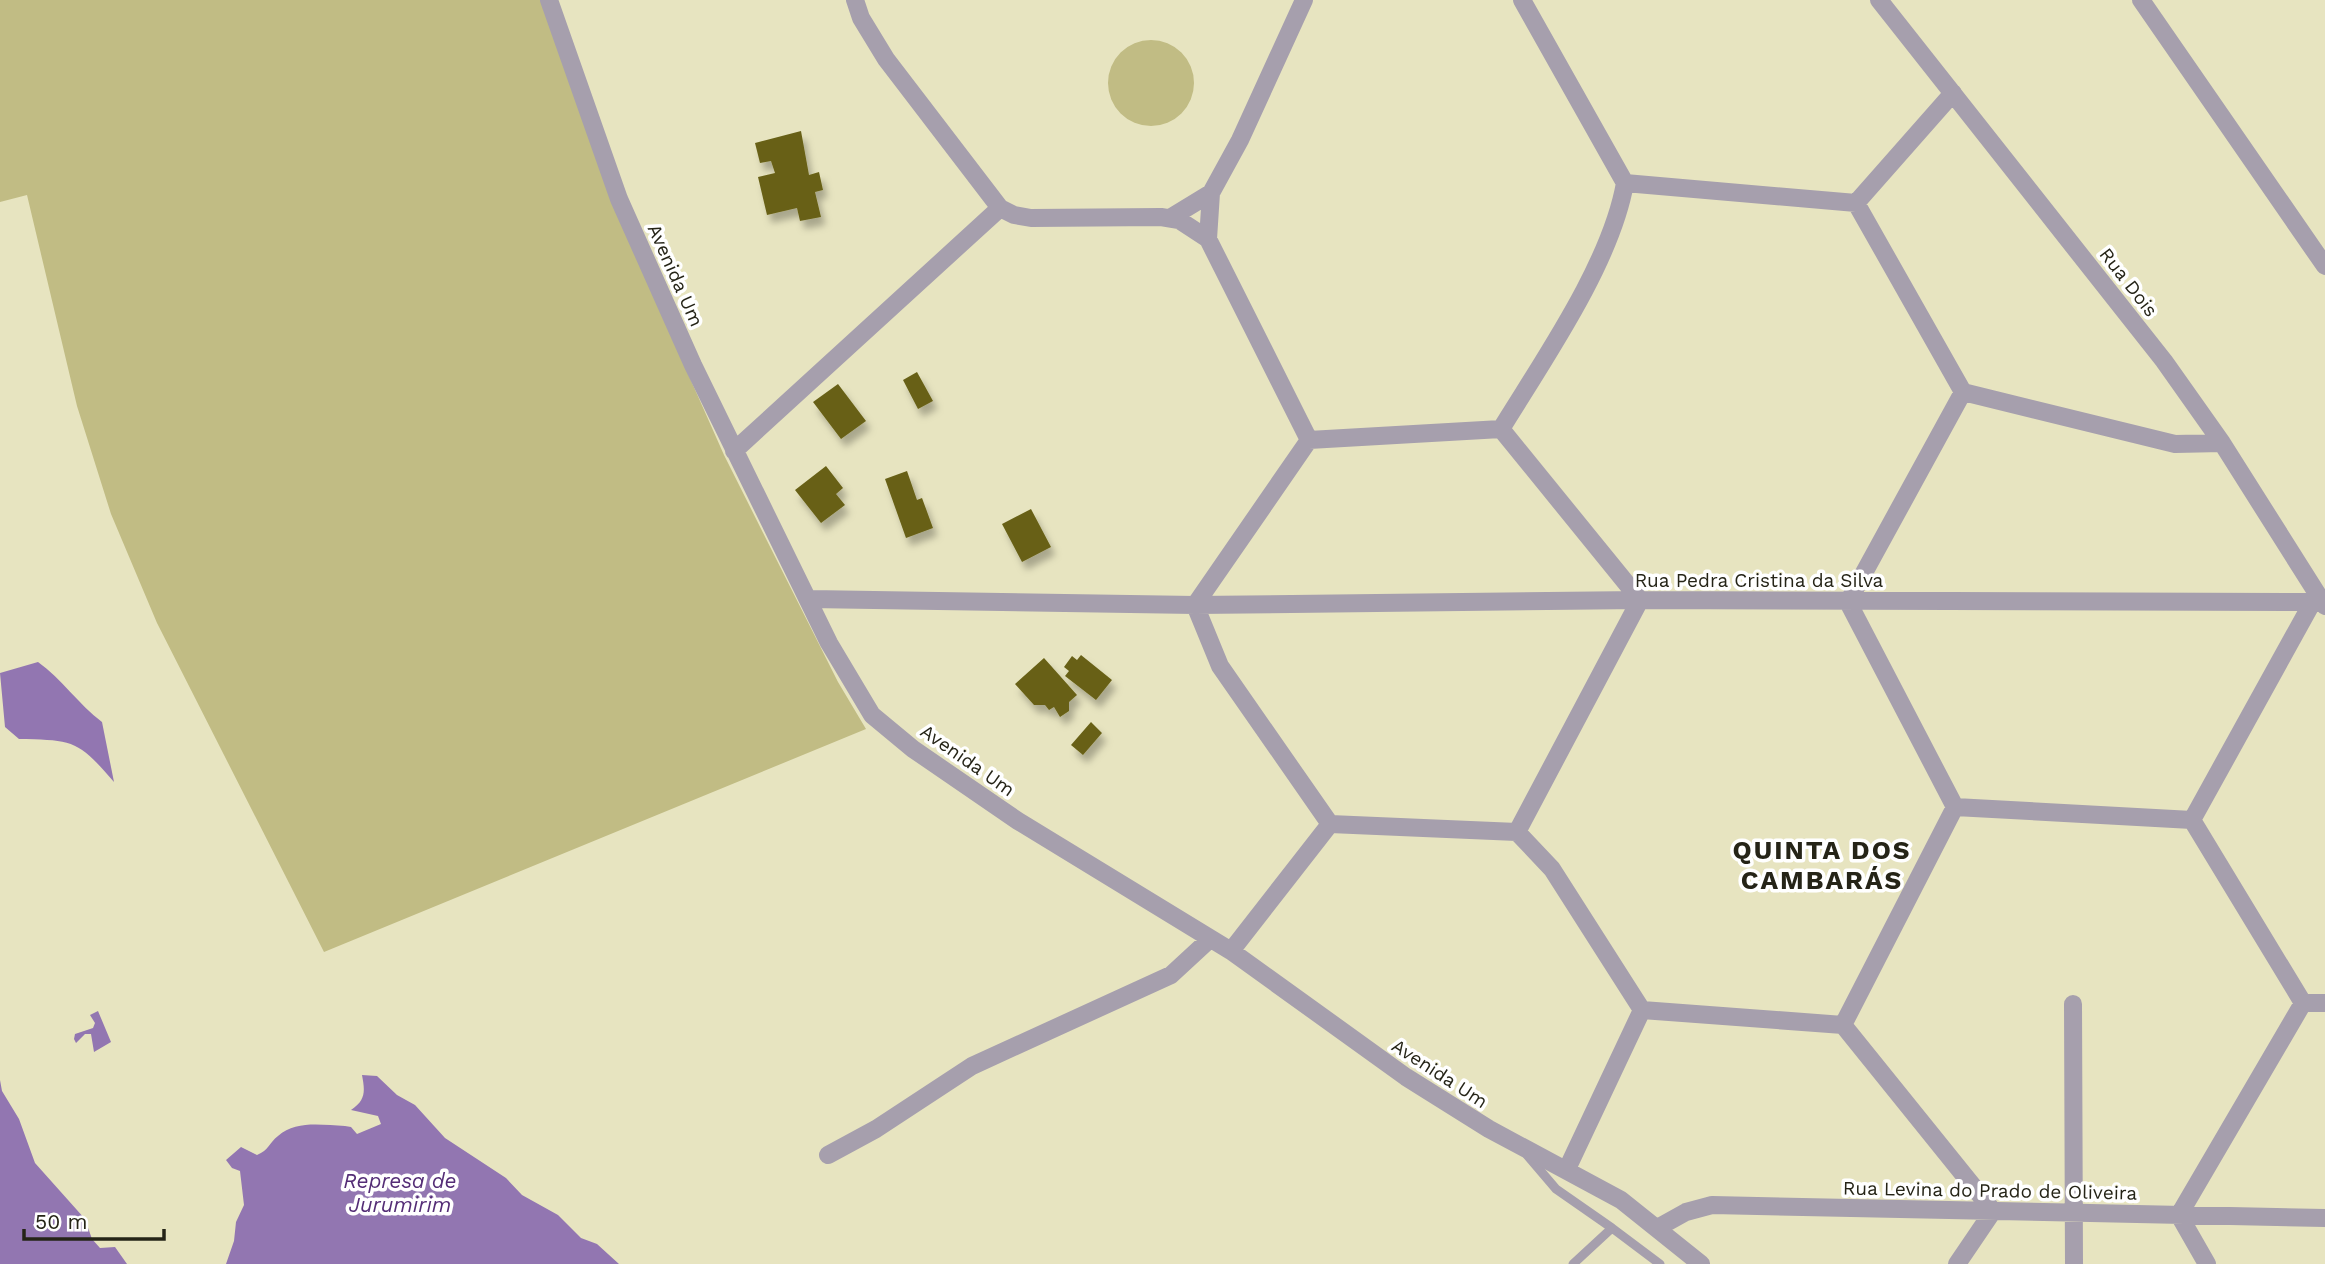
<svg xmlns="http://www.w3.org/2000/svg" width="2325" height="1264" viewBox="0 0 2325 1264" font-family="'Work Sans',sans-serif">
<defs>
<filter id="shadow"><feDropShadow dx="4.5" dy="8" stdDeviation="3.5" flood-color="#0004"/></filter>
</defs>
<rect width="100%" height="100%" fill="#e7e4c0"/>
<path fill="#c1bc84" d="M 0,0 L 542,0 L 615,209 L 724,455 L 838,682 L 866,729 L 324,952 L 157,623 L 111,514 L 77,406 L 27,195 L 0,202 Z
M1108 83a43 43 0 1 1 86 0a43 43 0 1 1-86 0Z"/>
<path fill="#9276b1" d="M 38,662 C 62,679 78,704 102,722 L 114,782 C 78,740 73,740 19,739 L 5,727 L 0,673 Z
M 98,1011 L 111,1042 L 94,1052 L 91,1034 L 85,1034 L 76,1043 L 74,1039 L 75,1034 L 93,1028 L 95,1023 L 90,1015 Z
M 362,1075 L 377,1076 L 397,1095 L 415,1105 L 445,1138 L 506,1178 L 522,1195 L 558,1215 L 581,1238 L 597,1244 L 619,1264 L 226,1264 L 234,1241 L 236,1222 L 244,1205 L 240,1171 L 232,1168 L 226,1160 L 241,1147 L 257,1155 C 269,1150 269,1143 278,1136 C 296,1120 322,1125 345,1126 L 351,1127 L 357,1134 L 381,1124 L 378,1116 L 351,1110 C 366,1100 365,1091 362,1075 Z
M 0,1080 L 2,1091 L 19,1119 L 35,1163 L 85,1219 L 92,1239 L 100,1248 L 115,1247 L 127,1264 L 0,1264 Z"/>
<path fill="#686117" filter="url(#shadow)" d="M 801,131 L 809,175 L 819,172 L 823,190 L 815,192 L 821,217 L 800,221 L 797,208 L 767,215 L 758,177 L 775,173 L 771,161 L 760,163 L 755,143 Z
M 917,372 L 933,401 L 918,409 L 903,380 Z
M 838,384 L 866,421 L 841,439 L 813,402 Z
M 826,466 L 843,488 L 836,494 L 845,505 L 821,523 L 795,490 Z
M 907,471 L 917,500 L 922,498 L 933,528 L 906,538 L 885,479 Z
M 1031,509 L 1051,547 L 1022,562 L 1002,524 Z
M 1081,655 L 1112,680 L 1096,700 L 1065,676 L 1069,671 L 1064,667 L 1072,656 L 1077,660 Z
M 1044,658 L 1077,695 L 1069,702 L 1069,711 L 1060,717 L 1054,707 L 1049,710 L 1045,705 L 1034,705 L 1015,684 Z
M 1091,722 L 1102,733 L 1083,755 L 1071,745 Z"/>
<g fill="none" stroke-linecap="round" stroke-linejoin="round">
<path stroke="#a69fad" stroke-width="9" d="M 1527,1155 L 1556,1189 L 1612,1228
M 1573,1264 L 1612,1228 L 1660,1264"/>
<path stroke="#a69fad" stroke-width="18" d="M 549,0 L 619,199 L 693,365 L 829,643 L 872,715 L 913,749 L 1018,821 L 1231,951 L 1406,1077 L 1489,1129 L 1621,1200 L 1701,1264
M 855,0 L 861,18 L 886,59 L 1000,208 L 1014,215 L 1031,218 L 1161,217 L 1179,220 L 1208,239 L 1309,440
M 1879,0 L 2164,361 L 2222,443 L 2325,606
M 2141,0 L 2325,266
M 1625,183 L 1856,203 L 1953,93
M 1856,203 L 1963,392 L 2175,444 L 2222,443
M 1170,218 L 1211,193
M 1208,239 L 1211,193 L 1240,140 L 1304,0
M 1501,429 C 1544,359 1611,263 1625,183 L 1522,0
M 1501,429 L 1640,600 L 1517,832
M 1309,440 L 1501,429
M 734,451 L 1000,208
M 810,599 L 1195,605 L 1640,600 L 2322,602
M 1195,605 L 1220,666 L 1330,824
M 1195,605 L 1309,440
M 1955,807 L 1848,602 L 1963,392
M 1955,807 L 2192,820
M 2192,820 L 2312,603
M 2192,820 L 2303,1003
M 1330,824 L 1517,832 L 1552,869 L 1642,1010
M 1231,951 L 1330,824
M 2303,1003 L 2325,1003
M 2073,1004 L 2074,1264
M 1642,1010 L 1843,1025 L 1993,1211 L 1957,1264
M 1843,1025 L 1955,807
M 828,1155 L 876,1129 L 972,1066 L 1171,975 L 1210,939
M 1567,1169 L 1642,1010
M 1659,1227 L 1686,1212 L 1712,1205 L 2325,1218
M 2207,1264 L 2179,1215 L 2303,1003"/>
</g>
<g text-anchor="middle" stroke-width="7" stroke-linejoin="round" paint-order="stroke">
<g font-size="19" fill="#252417" stroke="#fff">
<text transform="translate(676 275) rotate(66)" y="7">Avenida Um</text>
<text transform="translate(2129 282) rotate(52)" y="7">Rua Dois</text>
<text x="1759" y="587">Rua Pedra Cristina da Silva</text>
<text transform="translate(968 760) rotate(35)" y="7">Avenida Um</text>
<text transform="translate(1440 1073) rotate(33)" y="7">Avenida Um</text>
<text transform="translate(1990 1190) rotate(1)" y="7">Rua Levina do Prado de Oliveira</text>
</g>
<g font-size="21" font-style="italic" fill="#542d76" stroke="#fff">
<text x="400" y="1188">Represa de<tspan x="400" dy="24">Jurumirim</tspan></text>
</g>
<g font-size="26" font-weight="bold" letter-spacing="2" fill="#252417" stroke="#fff">
<text x="1822" y="859">QUINTA DOS<tspan x="1822" dy="30">CAMBARÁS</tspan></text>
</g>
</g>
<path d="M24 1229v10h140v-10" fill="none" stroke="#252417" stroke-width="3.5"/>
<text x="35" y="1229" font-size="21" fill="#252417" stroke="#ffffff" stroke-width="5" paint-order="stroke">50 m</text>
</svg>
